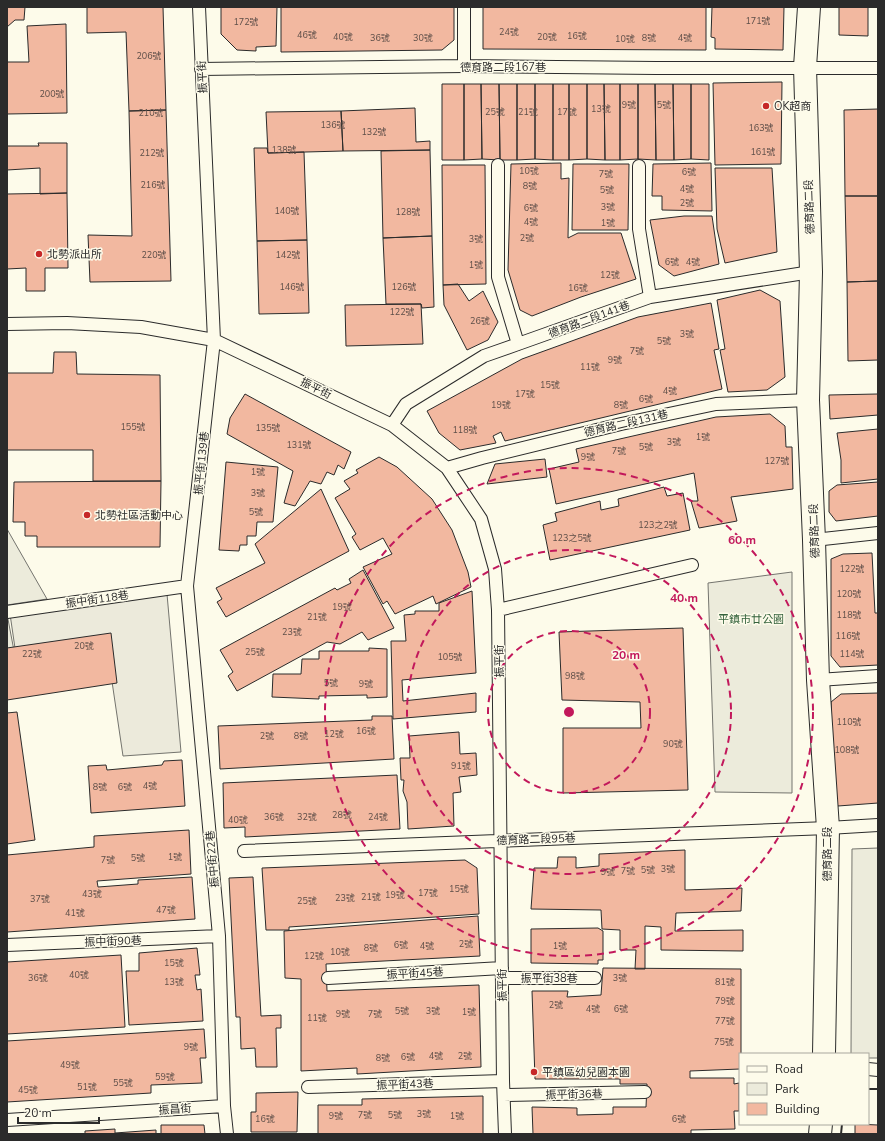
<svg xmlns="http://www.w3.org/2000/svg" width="885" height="1141" viewBox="0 0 885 1141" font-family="'Nunito Sans','Noto Sans TC',sans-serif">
<rect width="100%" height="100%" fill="#fdfbea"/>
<path fill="#ecebdb" stroke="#74746e" d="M 7,529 L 47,599 L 7,605 Z
M 792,572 L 792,793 L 715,792 L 708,583 Z
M 7,614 L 15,656 L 7,657 Z
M 878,848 L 878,1058 L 868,1058 L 868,1054 L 851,1054 L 852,849 Z"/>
<path fill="#eceadb" stroke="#74746e" d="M 167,594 L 181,752 L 123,756 L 106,641 L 16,655 L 10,614 Z"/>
<path fill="#f2b8a0" stroke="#2b2b2b" d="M 7,7 L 25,7 L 24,20 L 15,20 L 7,27 Z
M 87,7 L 163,7 L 166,110 L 129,111 L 126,32 L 87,33 Z
M 221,7 L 277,7 L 276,46 L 256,47 L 256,51 L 237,50 L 221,34 Z
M 281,7 L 454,7 L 454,40 L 442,50 L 281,52 Z
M 483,7 L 706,7 L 706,50 L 483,49 Z
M 712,7 L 784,7 L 783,50 L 715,49 L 715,38 L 711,37 Z
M 839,7 L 868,7 L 868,36 L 839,35 Z
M 66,24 L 67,113 L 7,114 L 7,62 L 29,62 L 27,26 Z
M 782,82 L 781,164 L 715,165 L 713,83 Z
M 442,84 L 464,84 L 464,160 L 442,160 Z
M 464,84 L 481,84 L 482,159 L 464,160 Z
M 481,84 L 499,84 L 500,160 L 482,159 Z
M 499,84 L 517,84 L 517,160 L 500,160 Z
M 517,84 L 535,84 L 535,159 L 517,160 Z
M 535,84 L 553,84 L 553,160 L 535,159 Z
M 553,84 L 569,84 L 569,160 L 553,160 Z
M 569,84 L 587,84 L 587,159 L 569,160 Z
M 587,84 L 604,84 L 605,160 L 587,159 Z
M 604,84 L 620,84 L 620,160 L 605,160 Z
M 620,84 L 638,84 L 638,159 L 620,160 Z
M 638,84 L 655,84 L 656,160 L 638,159 Z
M 655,84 L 673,84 L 674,160 L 656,160 Z
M 673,84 L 691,84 L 691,159 L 674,160 Z
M 691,84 L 709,84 L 709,160 L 691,159 Z
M 415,108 L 416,142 L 430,141 L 430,150 L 343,151 L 341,111 Z
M 878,109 L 878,196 L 845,196 L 844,110 Z
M 166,110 L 171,281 L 90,282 L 88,235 L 132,236 L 129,111 Z
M 341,111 L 343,151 L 268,153 L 266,112 Z
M 38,143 L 67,143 L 67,193 L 40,194 L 40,168 L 7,170 L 7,146 L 39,146 Z
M 254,148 L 267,148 L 268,153 L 304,152 L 307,240 L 257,241 Z
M 430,150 L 432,236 L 383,238 L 381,151 Z
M 561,163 L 561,179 L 569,178 L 568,238 L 578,233 L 621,233 L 636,279 L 581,297 L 532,316 L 520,310 L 508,270 L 511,164 Z
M 711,163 L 712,211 L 662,210 L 662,196 L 652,196 L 653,164 Z
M 573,164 L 629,164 L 628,230 L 572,230 Z
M 442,165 L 485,165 L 486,284 L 443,285 Z
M 715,168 L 772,168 L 777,252 L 725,263 L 717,229 Z
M 67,193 L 68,268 L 45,268 L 45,291 L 26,291 L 26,268 L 7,269 L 7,194 Z
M 845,196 L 878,196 L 878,281 L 847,282 Z
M 684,216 L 712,216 L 719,264 L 674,276 L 659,265 L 650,220 Z
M 432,236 L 434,307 L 422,308 L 421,304 L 386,304 L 383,238 Z
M 307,240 L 309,313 L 259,314 L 257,241 Z
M 878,281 L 878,360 L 848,361 L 847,282 Z
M 458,284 L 469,301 L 483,291 L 498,322 L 488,340 L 467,350 L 444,305 L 443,285 Z
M 760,290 L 780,301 L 785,377 L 767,390 L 728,392 L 720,350 L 725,349 L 717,300 Z
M 711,303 L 719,349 L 714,350 L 722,389 L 505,441 L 501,432 L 493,436 L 496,443 L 460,450 L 439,433 L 427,411 L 522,359 L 638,317 Z
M 421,304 L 423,344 L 346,346 L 345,305 Z
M 54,352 L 76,352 L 77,374 L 160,375 L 161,481 L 93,481 L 93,450 L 7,450 L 7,373 L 53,373 Z
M 245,394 L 351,452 L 344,469 L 338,465 L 334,475 L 327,472 L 321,484 L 310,481 L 295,506 L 284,503 L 293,471 L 227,434 L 230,418 Z
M 877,394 L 878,394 L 878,415 L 830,419 L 829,395 Z
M 770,414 L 785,426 L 786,447 L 792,447 L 793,489 L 731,497 L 737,521 L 699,528 L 691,501 L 698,501 L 694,473 L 556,504 L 549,469 L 579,462 L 576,449 L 716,417 Z
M 878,429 L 878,479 L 841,483 L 841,460 L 837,433 Z
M 379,457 L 397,467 L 432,499 L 452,530 L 468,572 L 471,587 L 436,604 L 433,596 L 395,614 L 387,601 L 383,604 L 363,567 L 392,554 L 383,538 L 360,550 L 352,537 L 356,534 L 335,498 L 350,489 L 344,481 L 358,473 L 356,470 Z
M 545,459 L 547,477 L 487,484 L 495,464 Z
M 226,462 L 278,467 L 273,522 L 257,522 L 256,536 L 247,536 L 247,545 L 240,545 L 239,551 L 219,550 Z
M 161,481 L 160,547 L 37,547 L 37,536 L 25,536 L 25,522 L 13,522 L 14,482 Z
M 878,482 L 878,516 L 836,521 L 829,512 L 829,491 L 837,485 Z
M 664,487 L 667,496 L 683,493 L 690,530 L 550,560 L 543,525 L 557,521 L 555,513 L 600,501 L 601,510 L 619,506 L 618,499 Z
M 321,489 L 349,551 L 226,617 L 217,602 L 222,599 L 216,588 L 265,563 L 255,544 Z
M 872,553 L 875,613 L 878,613 L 878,665 L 840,667 L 831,656 L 831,559 L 843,554 Z
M 363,570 L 394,628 L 368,640 L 362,632 L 340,644 L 327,642 L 237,691 L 228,676 L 233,672 L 220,650 L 335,588 L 337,590 L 351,583 L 349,579 Z
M 472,591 L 476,673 L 402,680 L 403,701 L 476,693 L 476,712 L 393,719 L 391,641 L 406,641 L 404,615 L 415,614 L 415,611 L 439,611 L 439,603 Z
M 683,628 L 688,790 L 563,793 L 563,728 L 641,728 L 640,702 L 562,700 L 559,632 Z
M 111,633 L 117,683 L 7,700 L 7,648 Z
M 369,648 L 387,649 L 387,697 L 367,698 L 367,695 L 319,696 L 319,699 L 272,697 L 273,674 L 301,674 L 302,659 L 319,659 L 319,651 L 369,651 Z
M 878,693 L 878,803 L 838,806 L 832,797 L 831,702 L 841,694 Z
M 17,712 L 35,840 L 7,844 L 7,713 Z
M 372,716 L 392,716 L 394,759 L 220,769 L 218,726 L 372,720 Z
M 459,732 L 460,754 L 476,753 L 477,775 L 459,777 L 461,792 L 453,793 L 454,826 L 408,829 L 407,802 L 403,791 L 404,780 L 401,780 L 400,758 L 410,758 L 409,736 Z
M 182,760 L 185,806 L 91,813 L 88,766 L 106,765 L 107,770 L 162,765 L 164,761 Z
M 397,775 L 400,829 L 245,837 L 245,827 L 224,828 L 223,783 Z
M 189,830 L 191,874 L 97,881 L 98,887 L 138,884 L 138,880 L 192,877 L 195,919 L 7,932 L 7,855 L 94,847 L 94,836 Z
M 685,850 L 685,890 L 742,888 L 741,911 L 676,913 L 675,931 L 743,930 L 743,951 L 661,950 L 661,927 L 645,926 L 645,969 L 635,969 L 636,950 L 620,950 L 620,930 L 602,929 L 601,910 L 531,909 L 534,868 L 557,868 L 558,857 L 576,857 L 576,868 L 599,866 L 599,854 Z
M 465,860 L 477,868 L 479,914 L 289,927 L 289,930 L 266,930 L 262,868 Z
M 253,877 L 261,1016 L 281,1015 L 281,1028 L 276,1028 L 277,1067 L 256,1067 L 255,1048 L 241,1049 L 240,1017 L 236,1017 L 229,878 Z
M 478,916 L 480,956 L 326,964 L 327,991 L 479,985 L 481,1067 L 357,1074 L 357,1068 L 301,1071 L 301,979 L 285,978 L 284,931 Z
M 598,928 L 603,931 L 603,960 L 598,960 L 598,964 L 531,963 L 531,929 Z
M 197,948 L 200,975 L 195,975 L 197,990 L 201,989 L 203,1021 L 129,1025 L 126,971 L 139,971 L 139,953 Z
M 121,955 L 125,1027 L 7,1034 L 7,962 Z
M 603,968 L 741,969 L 741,1054 L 740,1054 L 740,1069 L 690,1071 L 690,1078 L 734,1078 L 734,1084 L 739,1083 L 739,1111 L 734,1111 L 735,1129 L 691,1130 L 691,1134 L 533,1134 L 532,1107 L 577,1108 L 577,1115 L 613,1114 L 613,1107 L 646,1107 L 647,1084 L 620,1084 L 620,1079 L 535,1079 L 532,991 L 568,991 L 567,997 L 601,995 Z
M 204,1029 L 206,1058 L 200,1058 L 202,1083 L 151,1085 L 151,1093 L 7,1102 L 7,1041 Z
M 298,1092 L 297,1132 L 251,1132 L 251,1112 L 256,1112 L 256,1093 Z
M 483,1096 L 483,1134 L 318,1134 L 318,1105 L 362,1105 L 362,1099 Z
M 855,1124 L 878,1125 L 878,1134 L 855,1134 Z
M 161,1125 L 204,1125 L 205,1134 L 161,1134 Z
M 115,1129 L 115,1133 L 156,1130 L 156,1134 L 85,1134 L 85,1131 Z"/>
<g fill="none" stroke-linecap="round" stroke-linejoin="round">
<defs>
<path id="lane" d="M 199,7 L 214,340 L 187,586 L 219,936 L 224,1106 L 227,1134
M 464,66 L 464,7
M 201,69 L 464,66 L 656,68 L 878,68
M 498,165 L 498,277 L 518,344
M 639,166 L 639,229 L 650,297
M 7,324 L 67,323 L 141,327 L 214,340 L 392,425 L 447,468 L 481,519 L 495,569 L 498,610 L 503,1081 L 505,1134
M 392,425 L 406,404 L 484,356 L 518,344 L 650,297 L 811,272
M 447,468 L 482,458 L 621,424 L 716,404 L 808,400
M 814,540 L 878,533
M 498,610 L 692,565
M 7,612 L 187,586
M 818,680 L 878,676
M 244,851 L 828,828 L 878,825
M 7,945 L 219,936
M 328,978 L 502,968
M 502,978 L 595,978
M 868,1069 L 878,1070
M 308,1087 L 503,1081
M 504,1095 L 645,1092
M 7,1120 L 224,1106"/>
<path id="street" d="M 809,7 L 805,67 L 811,272 L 808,400 L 814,540 L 818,680 L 828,828 L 824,1054
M 820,1134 L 821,1124"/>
</defs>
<use href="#lane" stroke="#2b2b2b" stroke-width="14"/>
<use href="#street" stroke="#2b2b2b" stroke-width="24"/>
<use href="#lane" stroke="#fdfbea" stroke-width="12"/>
<use href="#street" stroke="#fdfbea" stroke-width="22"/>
<path stroke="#2b2b2b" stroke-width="2" d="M 868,1089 L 878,1089
M 841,1134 L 842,1124"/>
</g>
<g fill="none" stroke="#c2185b" stroke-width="2" stroke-dasharray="7 5">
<circle cx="569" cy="712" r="81"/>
<circle cx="569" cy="712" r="162"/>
<circle cx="569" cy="712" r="244"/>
</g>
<g fill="#c62828" stroke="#fdfbea" stroke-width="1.5">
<circle cx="766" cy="106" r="4"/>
<circle cx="39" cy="254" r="4"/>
<circle cx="87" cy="515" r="4"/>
<circle cx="534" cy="1072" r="4"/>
</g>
<g text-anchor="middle" stroke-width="3" stroke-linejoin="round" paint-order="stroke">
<g font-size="9" fill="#5d4e48">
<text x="758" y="24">171號</text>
<text x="246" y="25">172號</text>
<text x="509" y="35">24號</text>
<text x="307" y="38">46號</text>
<text x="577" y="39">16號</text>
<text x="343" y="40">40號</text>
<text x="547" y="40">20號</text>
<text x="380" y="41">36號</text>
<text x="423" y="41">30號</text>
<text x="649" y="41">8號</text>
<text x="685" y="41">4號</text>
<text x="625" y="42">10號</text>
<text x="149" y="59">206號</text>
<text x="52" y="97">200號</text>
<text x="629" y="108">9號</text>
<text x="664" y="108">5號</text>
<text x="601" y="112">13號</text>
<text x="495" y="115">25號</text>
<text x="528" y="115">21號</text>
<text x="567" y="115">17號</text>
<text x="151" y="116">210號</text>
<text x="333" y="128">136號</text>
<text x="761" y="131">163號</text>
<text x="374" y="135">132號</text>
<text x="284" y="153">138號</text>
<text x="763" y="155">161號</text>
<text x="152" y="156">212號</text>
<text x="529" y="174">10號</text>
<text x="689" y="175">6號</text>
<text x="606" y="177">7號</text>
<text x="153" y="188">216號</text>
<text x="530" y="189">8號</text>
<text x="687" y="192">4號</text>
<text x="607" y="193">5號</text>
<text x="687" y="206">2號</text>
<text x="608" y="210">3號</text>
<text x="531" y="211">6號</text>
<text x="287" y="214">140號</text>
<text x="408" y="215">128號</text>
<text x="531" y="225">4號</text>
<text x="608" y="226">1號</text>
<text x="527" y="241">2號</text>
<text x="476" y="242">3號</text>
<text x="154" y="258">220號</text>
<text x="288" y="258">142號</text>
<text x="672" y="265">6號</text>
<text x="693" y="265">4號</text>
<text x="476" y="268">1號</text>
<text x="610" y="278">12號</text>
<text x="292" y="290">146號</text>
<text x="404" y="290">126號</text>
<text x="578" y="291">16號</text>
<text x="402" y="315">122號</text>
<text x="480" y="324">26號</text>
<text x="687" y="337">3號</text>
<text x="664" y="344">5號</text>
<text x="637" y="354">7號</text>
<text x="615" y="363">9號</text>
<text x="590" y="370">11號</text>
<text x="550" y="388">15號</text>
<text x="670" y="394">4號</text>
<text x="525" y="397">17號</text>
<text x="646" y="402">6號</text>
<text x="501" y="408">19號</text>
<text x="621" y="408">8號</text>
<text x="133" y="430">155號</text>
<text x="268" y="431">135號</text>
<text x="465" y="433">118號</text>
<text x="703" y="440">1號</text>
<text x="674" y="445">3號</text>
<text x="299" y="448">131號</text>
<text x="646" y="450">5號</text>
<text x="619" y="454">7號</text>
<text x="588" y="460">9號</text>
<text x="777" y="464">127號</text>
<text x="258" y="475">1號</text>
<text x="258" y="496">3號</text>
<text x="256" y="515">5號</text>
<text x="658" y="528">123之2號</text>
<text x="572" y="541">123之5號</text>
<text x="852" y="572">122號</text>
<text x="849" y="597">120號</text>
<text x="342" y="610">19號</text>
<text x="849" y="618">118號</text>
<text x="317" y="620">21號</text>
<text x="292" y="635">23號</text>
<text x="848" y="639">116號</text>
<text x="84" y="649">20號</text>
<text x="255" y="655">25號</text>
<text x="32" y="657">22號</text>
<text x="852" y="657">114號</text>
<text x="450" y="660">105號</text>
<text x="575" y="679">98號</text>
<text x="331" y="686">5號</text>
<text x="366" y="687">9號</text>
<text x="849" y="725">110號</text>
<text x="366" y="734">16號</text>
<text x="334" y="737">12號</text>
<text x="267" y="739">2號</text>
<text x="301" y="739">8號</text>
<text x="673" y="747">90號</text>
<text x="847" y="753">108號</text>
<text x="461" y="769">91號</text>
<text x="150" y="789">4號</text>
<text x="100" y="790">8號</text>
<text x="125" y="790">6號</text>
<text x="342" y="818">28號</text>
<text x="274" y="820">36號</text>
<text x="307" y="820">32號</text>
<text x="378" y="820">24號</text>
<text x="238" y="823">40號</text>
<text x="175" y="860">1號</text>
<text x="138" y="861">5號</text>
<text x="108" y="863">7號</text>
<text x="668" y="872">3號</text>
<text x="648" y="873">5號</text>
<text x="628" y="874">7號</text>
<text x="608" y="875">9號</text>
<text x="459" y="892">15號</text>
<text x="428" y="896">17號</text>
<text x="92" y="897">43號</text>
<text x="395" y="898">19號</text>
<text x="371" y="900">21號</text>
<text x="345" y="901">23號</text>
<text x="40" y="902">37號</text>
<text x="307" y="904">25號</text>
<text x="166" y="913">47號</text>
<text x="75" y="916">41號</text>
<text x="466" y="947">2號</text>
<text x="401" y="948">6號</text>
<text x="427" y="949">4號</text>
<text x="560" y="949">1號</text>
<text x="371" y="951">8號</text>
<text x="340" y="955">10號</text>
<text x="314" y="959">12號</text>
<text x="174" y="966">15號</text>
<text x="79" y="978">40號</text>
<text x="38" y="981">36號</text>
<text x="620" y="981">3號</text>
<text x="174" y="985">13號</text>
<text x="725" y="985">81號</text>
<text x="725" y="1004">79號</text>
<text x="556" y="1008">2號</text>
<text x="593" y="1012">4號</text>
<text x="621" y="1012">6號</text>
<text x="402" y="1014">5號</text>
<text x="433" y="1014">3號</text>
<text x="469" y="1015">1號</text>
<text x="343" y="1017">9號</text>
<text x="375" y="1017">7號</text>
<text x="317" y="1021">11號</text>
<text x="725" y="1024">77號</text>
<text x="724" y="1045">75號</text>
<text x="191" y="1050">9號</text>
<text x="436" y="1059">4號</text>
<text x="465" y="1059">2號</text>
<text x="408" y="1060">6號</text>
<text x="383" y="1061">8號</text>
<text x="70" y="1068">49號</text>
<text x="165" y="1080">59號</text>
<text x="123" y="1086">55號</text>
<text x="87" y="1090">51號</text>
<text x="28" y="1093">45號</text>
<text x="424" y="1117">3號</text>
<text x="365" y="1118">7號</text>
<text x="395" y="1118">5號</text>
<text x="336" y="1119">9號</text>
<text x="457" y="1119">1號</text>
<text x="265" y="1122">16號</text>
<text x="679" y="1122">6號</text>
</g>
<g font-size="11" fill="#2b2b2b" stroke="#fdfbea">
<text x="503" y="71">德育路二段167巷</text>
<text transform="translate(202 77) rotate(-93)" y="4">振平街</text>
<text transform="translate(809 207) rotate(-92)" y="4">德育路二段</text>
<text transform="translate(589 319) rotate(-20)" y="4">德育路二段141巷</text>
<text transform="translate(316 388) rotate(26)" y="4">振平街</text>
<text transform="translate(626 423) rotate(-13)" y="4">德育路二段131巷</text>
<text transform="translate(201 463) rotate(-84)" y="4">振平街139巷</text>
<text transform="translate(814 531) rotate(-92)" y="4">德育路二段</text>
<text transform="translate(97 599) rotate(-8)" y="4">振中街118巷</text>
<text transform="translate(499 661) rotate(-91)" y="4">振平街</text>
<text transform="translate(536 839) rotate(-2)" y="4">德育路二段95巷</text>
<text transform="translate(827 854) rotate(-90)" y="4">德育路二段</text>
<text transform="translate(212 859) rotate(-95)" y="4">振中街22巷</text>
<text transform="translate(113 941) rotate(-2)" y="4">振中街90巷</text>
<text transform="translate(415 973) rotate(-3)" y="4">振平街45巷</text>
<text x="549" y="982">振平街38巷</text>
<text transform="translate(502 985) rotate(-91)" y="4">振平街</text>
<text transform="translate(405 1084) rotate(-2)" y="4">振平街43巷</text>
<text transform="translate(574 1094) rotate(-1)" y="4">振平街36巷</text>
<text transform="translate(175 1109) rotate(-4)" y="4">振昌街</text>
</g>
<g font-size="11" fill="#2b2b2b" stroke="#fdfbea" text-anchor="start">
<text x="774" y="110">OK超商</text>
<text x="47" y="258">北勢派出所</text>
<text x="95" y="519">北勢社區活動中心</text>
<text x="542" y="1076">平鎮區幼兒園本園</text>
</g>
<g font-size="11" fill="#34623c" stroke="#fdfbea">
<text x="751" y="623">平鎮市廿公園</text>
</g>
</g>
<circle cx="569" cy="712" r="6" fill="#c2185b" stroke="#fdfbea" stroke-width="2"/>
<g font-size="12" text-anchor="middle" font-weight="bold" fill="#c2185b" stroke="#fdfbea" stroke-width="3" stroke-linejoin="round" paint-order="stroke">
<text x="742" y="544">60 m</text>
<text x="684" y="602">40 m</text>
<text x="626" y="659">20 m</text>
</g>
<rect width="885" height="1141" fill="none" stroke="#2b2b2b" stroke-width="16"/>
<rect x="739" y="1053" width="130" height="72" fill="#fdfbea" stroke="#a9a89e"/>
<rect x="747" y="1066" width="20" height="6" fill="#fdfbea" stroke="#a9a89e"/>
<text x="775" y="1073" font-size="12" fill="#2b2b2b">Road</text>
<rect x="747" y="1083" width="20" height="12" fill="#ecebdb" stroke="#a9a89e"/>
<text x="775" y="1093" font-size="12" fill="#2b2b2b">Park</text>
<rect x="747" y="1103" width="20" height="12" fill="#f2b8a0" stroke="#a9a89e"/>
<text x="775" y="1113" font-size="12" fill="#2b2b2b">Building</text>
<path d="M18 1117v6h81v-6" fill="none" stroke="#2b2b2b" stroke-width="2"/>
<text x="24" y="1117" font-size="12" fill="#2b2b2b" stroke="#fdfbea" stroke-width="3" paint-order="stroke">20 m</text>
</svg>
